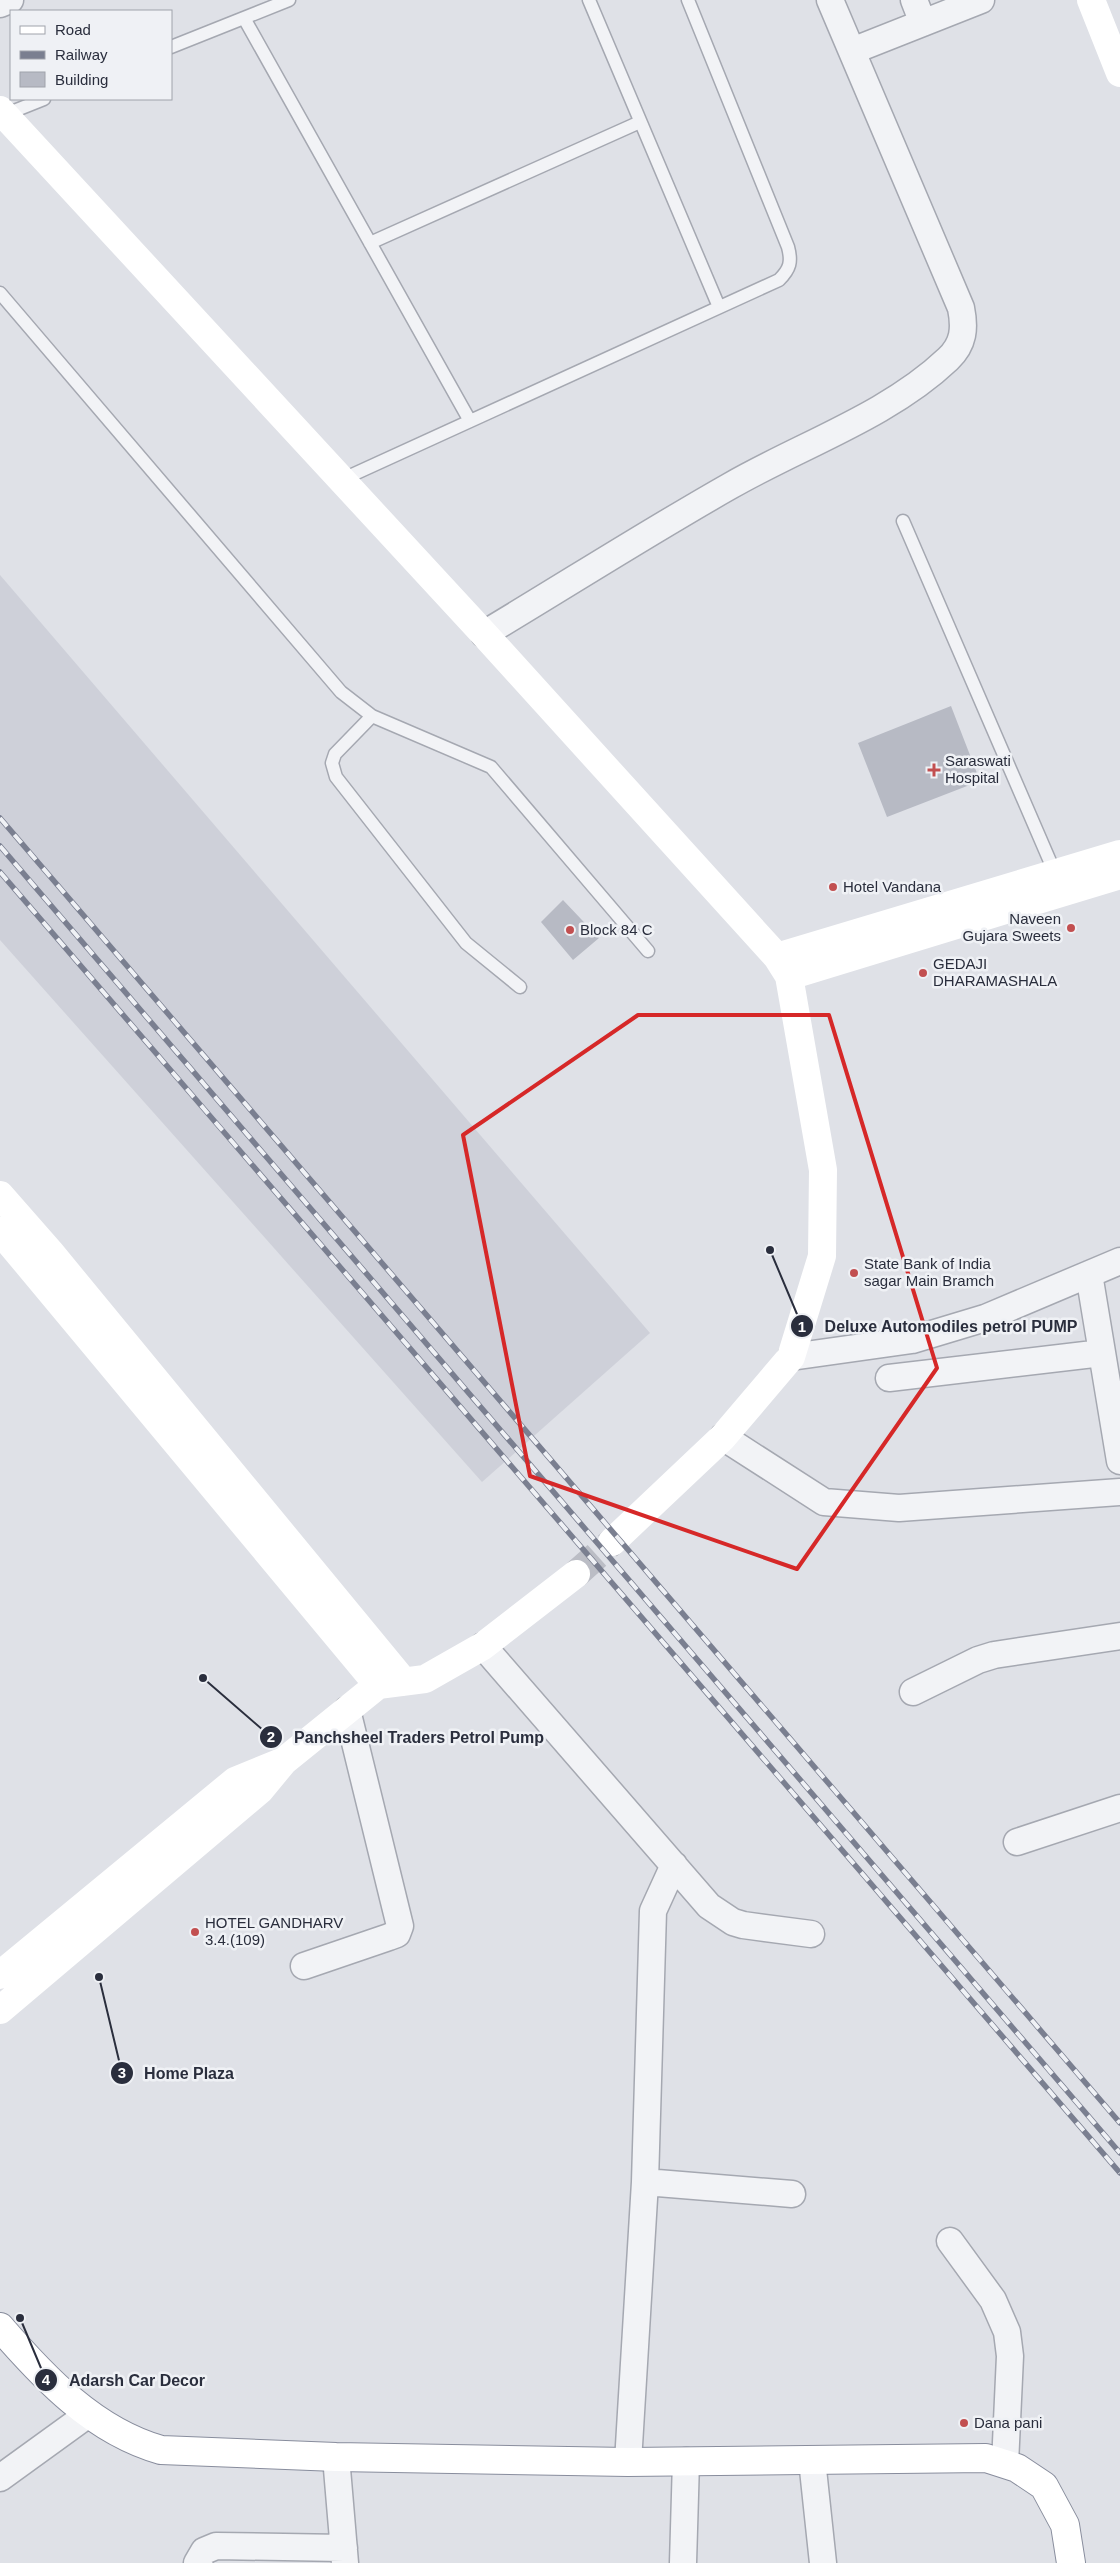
<svg xmlns="http://www.w3.org/2000/svg" width="1120" height="2563" viewBox="0 0 1120 2563" font-family="Helvetica,sans-serif">
<rect width="100%" height="100%" fill="#dfe1e7"/>
<path fill="#ced0d9" d="M 0,575 L 650,1333 L 482,1482 L 0,940 Z"/>
<path fill="#b7bac4" d="M 951,706 L 980,781 L 887,817 L 858,743 Z
M 563,900 L 599,938 L 573,960 L 541,922 Z"/>
<g fill="none" stroke-linecap="round" stroke-linejoin="round">
<path stroke="#bbbdc5" stroke-width="28" stroke-dasharray="28 14" stroke-linecap="butt" d="M 576,1574 L 612,1542"/>
<defs>
<path id="lane" d="M 589,0 L 719,307
M 244,18 L 470,421
M 171,47 L 289,0
M 4,115 L 44,99
M 370,243 L 640,122
M 0,293 L 341,692 L 372,716 L 491,767 L 648,951
M 341,480 L 779,280 C 790,269 792,262 788,247 L 688,0
M 903,521 L 1055,873
M 372,716 L 335,754 L 332,763 L 336,777 L 466,943 L 520,987"/>
<path id="street" d="M 914,0 L 923,23
M 0,4 L 10,0
M 852,51 L 981,0
M 484,634 C 566,585 647,533 730,486 C 801,445 888,416 948,359 C 964,344 965,328 961,308 L 830,0
M 1089,1274 L 1120,1461
M 791,1357 L 912,1340 L 985,1318 L 1120,1261
M 889,1378 L 1102,1353
M 723,1437 L 824,1502 L 899,1508 L 1120,1492
M 483,1646 L 709,1906 L 733,1922 L 743,1925 L 811,1934
M 913,1692 L 978,1660 L 994,1655 L 1120,1636
M 1017,1842 L 1120,1808
M 304,1966 L 389,1937 L 397,1934 L 400,1926 L 347,1710
M 645,2182 L 792,2194
M 950,2241 L 993,2300 L 1007,2332 L 1010,2356 L 1005,2464
M 336,2457 L 345,2563
M 812,2460 L 823,2563
M 628,2462 L 645,2182 L 653,1911 L 674,1865
M 0,2478 L 87,2415
M 197,2563 L 204,2551 L 216,2546 L 344,2548
M 683,2563 L 686,2461"/>
<path id="highway" d="M 0,2327 C 44,2378 94,2431 161,2450 L 336,2457 L 628,2462 L 986,2458 L 1017,2468 L 1044,2486 L 1065,2525 L 1071,2563"/>
</defs>
<use href="#lane" stroke="#a5a8b1" stroke-width="15"/>
<use href="#street" stroke="#a5a8b1" stroke-width="29"/>
<use href="#highway" stroke="#888d9d" stroke-width="30"/>
<use href="#lane" stroke="#f2f3f6" stroke-width="12"/>
<use href="#street" stroke="#f2f3f6" stroke-width="26"/>
<path stroke="#fff" stroke-width="28" d="M 1091,0 L 1120,73
M 0,110 L 484,634 L 777,957 L 789,976 L 823,1170 L 822,1256 L 791,1357 L 723,1437 L 612,1542
M 777,957 L 1120,854
M 789,976 L 1120,875
M 0,1195 L 50,1252 L 404,1682
M 0,1231 L 378,1685
M 0,1975 L 235,1781 L 284,1761
M 0,2010 L 260,1790 L 284,1761 L 378,1685 L 425,1679 L 483,1646 L 576,1574"/>
<use href="#highway" stroke="#fff" stroke-width="28"/>
<defs>
<path id="rail" d="M 0,818 L 1120,2123
M 0,846 L 1120,2153
M 0,872 L 1120,2173"/>
</defs>
<use href="#rail" stroke="#7a7f90" stroke-width="5.5"/>
<use href="#rail" stroke="#eff1f5" stroke-width="4" stroke-dasharray="11" stroke-linecap="butt"/>
</g>
<path fill="none" stroke="#d62828" stroke-width="4" stroke-linejoin="round" d="M 638,1015 L 829,1015 L 937,1368 L 797,1569 L 530,1476 L 463,1135 Z"/>
<g fill="#c24f50" stroke="#eff1f5" stroke-width="2">
<path d="M931.5 762.5h5v5h5v5h-5v5h-5v-5h-5v-5h5z"/>
<circle cx="833" cy="887" r="5"/>
<circle cx="1071" cy="928" r="5"/>
<circle cx="570" cy="930" r="5"/>
<circle cx="923" cy="973" r="5"/>
<circle cx="854" cy="1273" r="5"/>
<circle cx="195" cy="1932" r="5"/>
<circle cx="964" cy="2423" r="5"/>
</g>
<g text-anchor="middle" stroke-width="5" stroke-linejoin="round" paint-order="stroke">
<g font-size="15" fill="#2a2e3d" stroke="#eff1f5" text-anchor="start">
<text x="945" y="766">Saraswati<tspan x="945" dy="17">Hospital</tspan></text>
<text x="843" y="892">Hotel Vandana</text>
<text x="1061" y="924" text-anchor="end">Naveen<tspan x="1061" dy="17">Gujara Sweets</tspan></text>
<text x="580" y="935">Block 84 C</text>
<text x="933" y="969">GEDAJI<tspan x="933" dy="17">DHARAMASHALA</tspan></text>
<text x="864" y="1269">State Bank of India<tspan x="864" dy="17">sagar Main Bramch</tspan></text>
<text x="205" y="1928">HOTEL GANDHARV<tspan x="205" dy="17">3.4.(109)</tspan></text>
<text x="974" y="2428">Dana pani</text>
</g>
</g>
<path fill="none" stroke="#2a2e3d" stroke-width="2" d="M770 1250L802 1326M203 1678L271 1737M99 1977L122 2073M20 2318L46 2380"/>
<g fill="#2a2e3d" stroke="#eff1f5" stroke-width="2">
<circle cx="770" cy="1250" r="5"/>
<circle cx="203" cy="1678" r="5"/>
<circle cx="99" cy="1977" r="5"/>
<circle cx="20" cy="2318" r="5"/>
<circle cx="802" cy="1326" r="12"/>
<circle cx="271" cy="1737" r="12"/>
<circle cx="122" cy="2073" r="12"/>
<circle cx="46" cy="2380" r="12"/>
</g>
<g font-size="15" text-anchor="middle" font-weight="bold" fill="#fff">
<text x="802" y="1332">1</text>
<text x="271" y="1742">2</text>
<text x="122" y="2078">3</text>
<text x="46" y="2385">4</text>
</g>
<g font-size="16" text-anchor="middle" font-weight="bold" fill="#2a2e3d" stroke="#eff1f5" stroke-width="5" stroke-linejoin="round" paint-order="stroke">
<text x="951" y="1332">Deluxe Automodiles petrol PUMP</text>
<text x="419" y="1743">Panchsheel Traders Petrol Pump</text>
<text x="189" y="2079">Home Plaza</text>
<text x="137" y="2386">Adarsh Car Decor</text>
</g>
<rect x="10" y="10" width="162" height="90" fill="#eff1f5" stroke="#a0a3ab"/>
<rect x="20" y="26" width="25" height="8" fill="#ffffff" stroke="#a0a3ab"/>
<text x="55" y="35" font-size="15" fill="#2a2e3d">Road</text>
<rect x="20" y="51" width="25" height="8" fill="#7a7f90" stroke="#a0a3ab"/>
<text x="55" y="60" font-size="15" fill="#2a2e3d">Railway</text>
<rect x="20" y="72" width="25" height="15" fill="#b7bac4" stroke="#a0a3ab"/>
<text x="55" y="85" font-size="15" fill="#2a2e3d">Building</text>
</svg>
